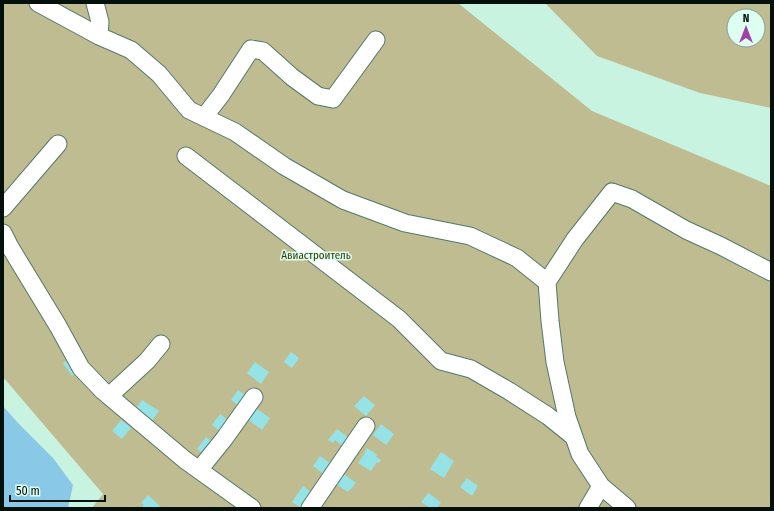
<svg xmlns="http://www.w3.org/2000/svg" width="774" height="511" viewBox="0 0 774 511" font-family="'Fira Sans Condensed',sans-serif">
<rect width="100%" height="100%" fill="#c9f3e1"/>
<path fill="#bfbc91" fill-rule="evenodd" d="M 3,3 L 458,3 L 592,111 L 771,186 L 771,508 L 92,508 L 103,494 L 3,377 Z
M 545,3 L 771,3 L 771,108 L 700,93 L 597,56 ZM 734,16 L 758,16 L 758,40 L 734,40 Z"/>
<path fill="#8ac8e7" d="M 3,406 L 18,423 L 53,458 L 73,485 L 68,508 L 3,508 Z"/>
<path fill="#95e3e6" d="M 291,352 L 299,358 L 292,368 L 284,362 Z
M 72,357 L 81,370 L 72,376 L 63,363 Z
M 255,362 L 269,372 L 261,384 L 247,373 Z
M 238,390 L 246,396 L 239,406 L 231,400 Z
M 364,396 L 375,405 L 366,416 L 354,406 Z
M 142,400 L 159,411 L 149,425 L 133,413 Z
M 257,409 L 270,418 L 262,430 L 249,420 Z
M 220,414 L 232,423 L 224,434 L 212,425 Z
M 121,420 L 131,428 L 122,439 L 112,431 Z
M 381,424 L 394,434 L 386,445 L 373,435 Z
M 337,429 L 350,439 L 344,447 L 335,440 L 333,443 L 328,440 Z
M 206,437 L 215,444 L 206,456 L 197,449 Z
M 367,448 L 377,455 L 376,457 L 381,460 L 379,463 L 377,462 L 371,471 L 358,463 L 365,453 L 364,453 Z
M 441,452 L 454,461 L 444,478 L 430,469 Z
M 320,456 L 333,465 L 325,475 L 313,466 Z
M 344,474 L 356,483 L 348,492 L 336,484 Z
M 467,478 L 478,486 L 472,496 L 460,487 Z
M 303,486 L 315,495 L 305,508 L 301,508 L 292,502 Z
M 428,493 L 441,502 L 437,508 L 430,508 L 421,502 Z
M 148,495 L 162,508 L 141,508 L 144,505 L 141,503 Z"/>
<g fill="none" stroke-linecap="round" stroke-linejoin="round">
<defs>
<path id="minor" d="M 38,3 L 99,36 L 131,50 L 159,74 L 189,110 L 235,132 L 284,166 L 343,200 L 405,223 L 470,236 L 517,258 L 547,282 L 550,321 L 555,362 L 567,417 L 580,454 L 601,486 L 627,508
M 95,3 L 100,22 L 99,36
M 204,117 L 221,95 L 251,49 L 263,51 L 292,77 L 318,96 L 333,99 L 376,40
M 186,156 L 399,319 L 441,361 L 471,369 L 509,391 L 548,416 L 574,437
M 3,208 L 58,144
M 3,233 L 10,247 L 58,326 L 81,368 L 103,391 L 185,460 L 252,508
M 547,282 L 575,239 L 612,192 L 632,199 L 686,230 L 721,246 L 771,272
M 109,396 L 147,361 L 161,344
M 199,470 L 224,439 L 254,397
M 310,508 L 366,426
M 588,508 L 601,486"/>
</defs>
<use href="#minor" stroke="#537969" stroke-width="19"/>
<use href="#minor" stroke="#fff" stroke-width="17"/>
</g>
<g text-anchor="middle" stroke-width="3" stroke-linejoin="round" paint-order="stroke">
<g font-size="11" fill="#3a3707" stroke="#ddfef0">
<text x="316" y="259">Авиастроитель</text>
</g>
</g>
<rect width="774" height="511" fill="none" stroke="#03100b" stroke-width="8"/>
<g transform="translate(746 28)"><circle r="19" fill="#ddfef0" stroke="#869f94"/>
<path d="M0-3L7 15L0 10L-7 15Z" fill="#a142aa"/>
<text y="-6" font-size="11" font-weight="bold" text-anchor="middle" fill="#03100b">N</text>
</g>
<path d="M10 495v6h95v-6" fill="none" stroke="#03100b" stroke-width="2"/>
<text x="16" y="495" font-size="12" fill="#03100b" stroke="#ddfef0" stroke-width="3" paint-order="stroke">50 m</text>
</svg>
